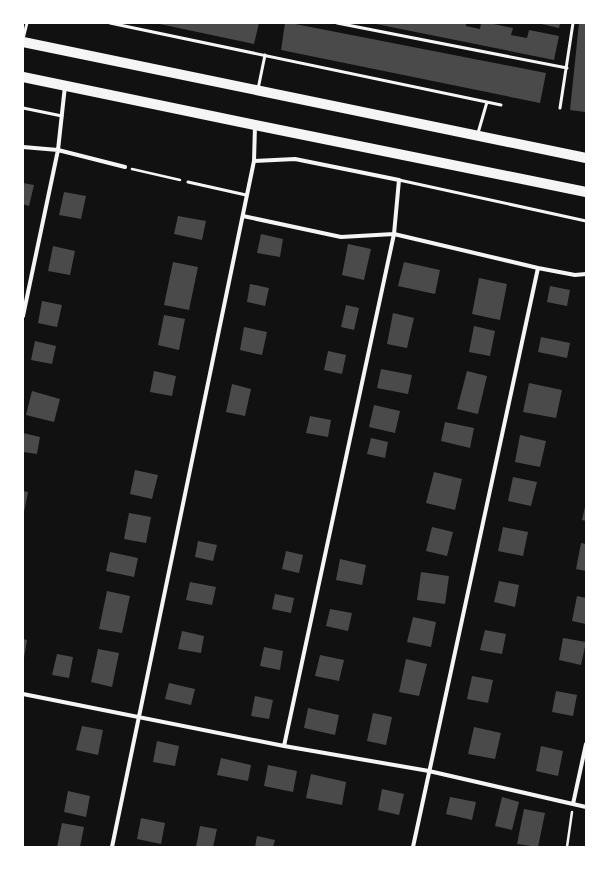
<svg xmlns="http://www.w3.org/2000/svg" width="609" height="870" viewBox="0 0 609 870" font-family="'Roboto Condensed',sans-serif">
<rect width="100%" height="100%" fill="#111"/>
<path fill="#4a4a4a" d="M 155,23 L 259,23 L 254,44 Z
M 285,23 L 290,23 L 546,73 L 540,103 L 281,50 Z
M 371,23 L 466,23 L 466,26 L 480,29 L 481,23 L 489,23 L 513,28 L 511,35 L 527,38 L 529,30 L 559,36 L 554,60 Z
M 537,23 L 560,23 L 559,28 Z
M 579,23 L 586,23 L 585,112 L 570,110 Z
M 23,183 L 34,185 L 29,206 L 23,204 Z
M 64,192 L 86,196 L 81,219 L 59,215 Z
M 178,216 L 206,221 L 202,240 L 174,234 Z
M 261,234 L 283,239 L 280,257 L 257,253 Z
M 348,244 L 371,249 L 364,280 L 342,275 Z
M 53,246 L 75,251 L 70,275 L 48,271 Z
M 173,262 L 198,267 L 189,310 L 164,305 Z
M 404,262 L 440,270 L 435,294 L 398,286 Z
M 479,278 L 507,284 L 500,320 L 472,314 Z
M 250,284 L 269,288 L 265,306 L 247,302 Z
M 550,286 L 570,290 L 567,306 L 547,302 Z
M 42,301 L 62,305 L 57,327 L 38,323 Z
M 346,305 L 359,308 L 354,330 L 341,327 Z
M 393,313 L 414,318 L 407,348 L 387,344 Z
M 164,315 L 185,319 L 179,350 L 158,345 Z
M 474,326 L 495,331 L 490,356 L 469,352 Z
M 244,327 L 267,332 L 262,355 L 240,350 Z
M 541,337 L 570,343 L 567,358 L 538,352 Z
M 35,341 L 56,346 L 52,364 L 31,360 Z
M 328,351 L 346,355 L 342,374 L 324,370 Z
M 381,369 L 412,375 L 408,394 L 377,388 Z
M 154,371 L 176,376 L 172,396 L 150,392 Z
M 467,371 L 487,376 L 478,414 L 457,409 Z
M 529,383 L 562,390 L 556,418 L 523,412 Z
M 232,384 L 251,389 L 245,416 L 226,412 Z
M 32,391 L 60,399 L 54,422 L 26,415 Z
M 374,405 L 400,411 L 395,433 L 369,427 Z
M 310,416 L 331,420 L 328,437 L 306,433 Z
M 445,422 L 474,428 L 470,448 L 441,441 Z
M 23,433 L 40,437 L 37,454 L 23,452 Z
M 520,435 L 546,441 L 540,467 L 515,462 Z
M 371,438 L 388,442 L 385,458 L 367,454 Z
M 135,470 L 158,475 L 152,499 L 130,494 Z
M 434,472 L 462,479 L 455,510 L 426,503 Z
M 513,477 L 537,482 L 531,506 L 508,501 Z
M 23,491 L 28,492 L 24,512 L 23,512 Z
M 585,507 L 586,507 L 586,521 L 582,520 Z
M 129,513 L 151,517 L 146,543 L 124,539 Z
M 432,527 L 453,532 L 447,556 L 426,551 Z
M 503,527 L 528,532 L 523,556 L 498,551 Z
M 198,541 L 217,545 L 213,561 L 195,557 Z
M 581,543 L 586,544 L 586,571 L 576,569 Z
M 286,551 L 303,555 L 299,573 L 282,569 Z
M 110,552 L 138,558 L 134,577 L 106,571 Z
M 340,559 L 366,565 L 362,585 L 336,580 Z
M 421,572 L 449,576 L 445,604 L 417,600 Z
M 499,581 L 519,585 L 515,607 L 494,602 Z
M 190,582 L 216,587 L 212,605 L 186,600 Z
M 107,591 L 130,596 L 122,633 L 99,629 Z
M 275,594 L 294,598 L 291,613 L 272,609 Z
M 577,596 L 586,598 L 586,624 L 572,621 Z
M 330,609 L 352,613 L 348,631 L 326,626 Z
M 413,617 L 436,622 L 431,647 L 407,642 Z
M 485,630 L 506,634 L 502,654 L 480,650 Z
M 182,631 L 204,636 L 201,653 L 178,649 Z
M 563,638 L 586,642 L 581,665 L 559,660 Z
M 23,639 L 27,640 L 24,658 L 23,658 Z
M 264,647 L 283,651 L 280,670 L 260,666 Z
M 98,649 L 119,653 L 112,687 L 91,682 Z
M 57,654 L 73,657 L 69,678 L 52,675 Z
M 320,655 L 344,660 L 339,681 L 315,676 Z
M 406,659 L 427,664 L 419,696 L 399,692 Z
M 472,676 L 493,680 L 488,703 L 467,699 Z
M 169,683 L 195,689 L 191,705 L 165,699 Z
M 556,691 L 577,695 L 573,716 L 552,712 Z
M 255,696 L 273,700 L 269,719 L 251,716 Z
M 308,708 L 339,715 L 335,735 L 304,728 Z
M 373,713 L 392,717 L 386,745 L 367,741 Z
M 82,726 L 103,730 L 98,755 L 76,750 Z
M 474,727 L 501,733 L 495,759 L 468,754 Z
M 157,741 L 179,746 L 175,766 L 153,762 Z
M 541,746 L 563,751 L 558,776 L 536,771 Z
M 221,758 L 251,765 L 248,781 L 217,775 Z
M 268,765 L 297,771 L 293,792 L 264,786 Z
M 311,774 L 346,782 L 342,805 L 306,798 Z
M 382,789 L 404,794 L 399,815 L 378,810 Z
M 68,791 L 90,796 L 86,817 L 64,812 Z
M 450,797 L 476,802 L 472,820 L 446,814 Z
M 502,797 L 519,802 L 512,830 L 495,826 Z
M 524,809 L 545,813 L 538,847 L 517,844 Z
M 141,818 L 165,823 L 161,844 L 137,839 Z
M 62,823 L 84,827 L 80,847 L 57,847 Z
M 200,826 L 217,829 L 213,847 L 196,847 Z
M 257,836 L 275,840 L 273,847 L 255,847 Z"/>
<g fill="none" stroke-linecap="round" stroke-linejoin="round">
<path stroke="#f5f5f5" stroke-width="2.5" d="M 132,169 L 180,180
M 567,847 L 572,812"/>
<path stroke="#f5f5f5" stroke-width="3" d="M 110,23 L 501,105
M 337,23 L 567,68
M 23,39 L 27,23
M 258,89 L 265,55
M 23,108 L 62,116
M 560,108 L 573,23
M 478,133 L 487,102
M 399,180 L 586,221
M 188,182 L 246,195"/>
<path stroke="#f5f5f5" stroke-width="4" d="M 23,147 L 58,150 L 125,167
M 254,161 L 295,159 L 399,180 L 394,234 L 284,746
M 243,216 L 341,237 L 394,234 L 538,268 L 575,275 L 586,274
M 23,316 L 58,150 L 65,86
M 23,694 L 284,746 L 429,771 L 586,807
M 573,804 L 586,744
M 112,847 L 254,161 L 255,126
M 413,847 L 538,268"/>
<path stroke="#f5f5f5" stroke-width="10" d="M 23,42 L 586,158
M 23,77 L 255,125 L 586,192"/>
</g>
<rect width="609" height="870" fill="none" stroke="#ffffff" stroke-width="48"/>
</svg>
